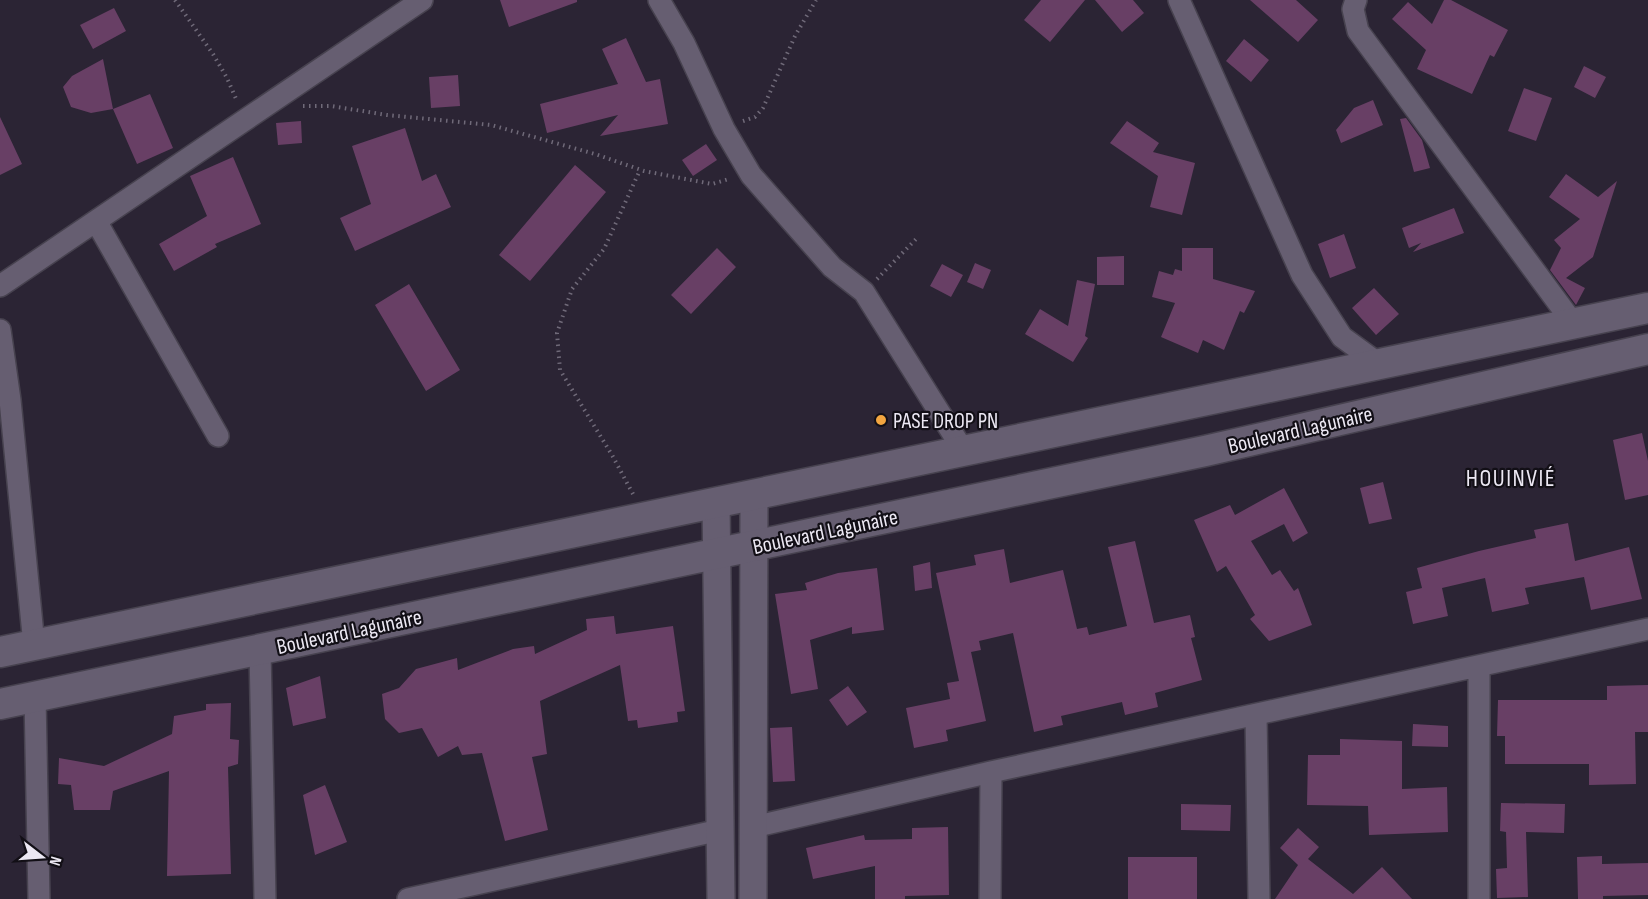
<svg xmlns="http://www.w3.org/2000/svg" width="1648" height="899" viewBox="0 0 1648 899" font-family="'Sofia Sans Condensed',sans-serif">
<rect width="100%" height="100%" fill="#2b2434"/>
<path fill="#683f65" d="M 500,0 L 577,0 L 577,2 L 509,27 Z
M 1041,0 L 1085,0 L 1050,42 L 1024,20 Z
M 1095,0 L 1133,0 L 1144,13 L 1122,32 Z
M 1250,0 L 1296,0 L 1318,20 L 1298,42 Z
M 1444,0 L 1451,0 L 1508,30 L 1494,57 L 1490,55 L 1472,94 L 1417,69 L 1426,50 L 1392,19 L 1408,2 L 1432,24 Z
M 114,8 L 126,31 L 93,49 L 80,25 Z
M 626,38 L 646,82 L 660,79 L 668,124 L 600,136 L 618,115 L 547,133 L 540,104 L 618,84 L 602,49 Z
M 1244,39 L 1269,60 L 1251,82 L 1226,61 Z
M 103,59 L 113,109 L 91,113 L 71,107 L 63,87 L 72,76 Z
M 1584,66 L 1606,77 L 1595,98 L 1574,87 Z
M 458,75 L 460,106 L 431,108 L 429,77 Z
M 1524,88 L 1552,98 L 1536,141 L 1508,131 Z
M 150,94 L 173,148 L 137,164 L 113,109 Z
M 1373,100 L 1383,125 L 1341,143 L 1336,130 L 1354,108 Z
M 0,117 L 22,164 L 0,175 Z
M 1406,118 L 1422,140 L 1430,168 L 1414,172 L 1400,119 Z
M 301,121 L 302,143 L 278,145 L 276,123 Z
M 1127,121 L 1159,143 L 1153,152 L 1195,163 L 1182,215 L 1150,207 L 1158,176 L 1110,143 Z
M 405,128 L 422,181 L 436,174 L 451,207 L 355,251 L 340,218 L 371,204 L 352,146 Z
M 706,144 L 717,160 L 693,176 L 682,160 Z
M 233,157 L 261,224 L 215,244 L 217,247 L 174,271 L 159,244 L 207,216 L 190,176 Z
M 575,165 L 606,192 L 530,281 L 499,255 Z
M 1566,174 L 1598,197 L 1617,181 L 1593,257 L 1566,278 L 1585,288 L 1576,305 L 1550,270 L 1561,248 L 1554,240 L 1580,219 L 1549,197 Z
M 1454,208 L 1464,233 L 1413,252 L 1421,243 L 1409,248 L 1402,228 Z
M 1344,234 L 1356,268 L 1330,278 L 1318,244 Z
M 717,248 L 736,267 L 691,314 L 671,295 Z
M 1182,248 L 1213,248 L 1213,279 L 1255,291 L 1244,313 L 1240,311 L 1224,350 L 1203,340 L 1198,353 L 1161,337 L 1175,303 L 1152,297 L 1159,271 L 1173,275 L 1175,269 L 1182,271 Z
M 1124,256 L 1124,285 L 1097,285 L 1097,257 Z
M 975,263 L 991,270 L 983,289 L 967,282 Z
M 942,264 L 963,275 L 951,297 L 930,286 Z
M 1077,280 L 1095,284 L 1085,336 L 1088,338 L 1073,362 L 1025,334 L 1040,309 L 1068,326 Z
M 409,284 L 460,370 L 426,391 L 375,305 Z
M 1374,288 L 1399,314 L 1376,335 L 1352,308 Z
M 1642,433 L 1648,461 L 1648,495 L 1625,500 L 1613,440 Z
M 1383,482 L 1392,519 L 1369,524 L 1360,488 Z
M 1284,488 L 1308,533 L 1293,542 L 1284,524 L 1251,541 L 1272,575 L 1280,570 L 1294,591 L 1298,588 L 1312,625 L 1269,641 L 1250,619 L 1255,615 L 1226,566 L 1217,572 L 1194,520 L 1230,505 L 1235,515 Z
M 1568,523 L 1575,561 L 1629,547 L 1642,599 L 1591,610 L 1584,577 L 1525,588 L 1529,604 L 1492,612 L 1485,578 L 1442,588 L 1448,616 L 1413,624 L 1406,592 L 1422,588 L 1417,568 L 1479,551 L 1536,538 L 1534,530 Z
M 1135,541 L 1154,623 L 1190,615 L 1195,637 L 1191,638 L 1202,680 L 1155,693 L 1158,707 L 1125,715 L 1122,702 L 1061,716 L 1063,725 L 1034,732 L 1013,633 L 979,641 L 981,650 L 971,652 L 986,721 L 946,730 L 948,741 L 914,748 L 906,708 L 950,699 L 947,683 L 959,681 L 936,573 L 976,565 L 974,555 L 1004,549 L 1010,583 L 1063,570 L 1077,629 L 1087,627 L 1089,635 L 1127,626 L 1108,547 Z
M 930,562 L 932,588 L 915,591 L 913,566 Z
M 877,568 L 884,630 L 852,634 L 852,627 L 810,640 L 818,689 L 791,694 L 775,594 L 807,590 L 805,583 L 838,573 Z
M 614,616 L 616,634 L 673,626 L 685,711 L 677,712 L 678,722 L 638,728 L 637,720 L 628,721 L 620,665 L 540,701 L 547,754 L 532,757 L 548,830 L 505,841 L 482,753 L 462,755 L 458,746 L 438,757 L 422,728 L 399,733 L 385,719 L 382,694 L 399,688 L 416,669 L 457,658 L 458,670 L 513,649 L 534,646 L 535,654 L 587,630 L 586,619 Z
M 320,676 L 326,718 L 293,726 L 286,688 Z
M 1648,685 L 1648,732 L 1635,732 L 1636,784 L 1589,785 L 1589,764 L 1505,764 L 1505,736 L 1497,736 L 1498,700 L 1607,700 L 1607,686 Z
M 848,686 L 867,712 L 847,726 L 829,700 Z
M 231,703 L 230,739 L 239,740 L 238,764 L 228,767 L 231,874 L 167,876 L 169,771 L 113,791 L 110,810 L 74,810 L 71,785 L 58,784 L 59,758 L 104,766 L 172,734 L 174,716 L 206,710 L 206,704 Z
M 1413,724 L 1448,726 L 1448,747 L 1412,746 Z
M 792,727 L 795,781 L 773,782 L 770,728 Z
M 1340,739 L 1402,741 L 1402,789 L 1447,787 L 1448,832 L 1369,835 L 1368,806 L 1307,805 L 1308,755 L 1340,755 Z
M 325,785 L 347,842 L 315,855 L 303,795 Z
M 1501,803 L 1565,804 L 1564,833 L 1526,832 L 1528,897 L 1497,898 L 1496,869 L 1507,868 L 1506,832 L 1500,831 Z
M 1181,804 L 1231,805 L 1230,831 L 1181,830 Z
M 948,827 L 949,895 L 905,896 L 905,899 L 875,899 L 875,866 L 813,879 L 806,848 L 864,835 L 865,840 L 912,839 L 912,828 Z
M 1298,828 L 1319,847 L 1308,859 L 1353,894 L 1382,867 L 1412,899 L 1275,899 L 1298,865 L 1280,848 Z
M 1602,856 L 1602,864 L 1648,863 L 1648,895 L 1603,896 L 1603,899 L 1578,899 L 1577,857 Z
M 1128,857 L 1197,857 L 1197,899 L 1128,899 Z"/>
<g fill="none" stroke-linecap="round" stroke-linejoin="round">
<defs>
<path id="minor" d="M 659,0 L 684,43 L 724,129 L 751,175 L 832,267 L 864,292 L 963,450
M 1179,0 L 1302,275 L 1342,337 L 1379,364
M 1356,0 L 1353,9 L 1358,31 L 1573,323
M 96,221 L 218,436
M 0,286 L 422,0
M 0,330 L 10,400 L 34,645
M 260,650 L 265,899
M 1479,666 L 1479,899
M 35,697 L 39,899
M 1256,715 L 1259,899
M 753,827 L 991,772 L 1648,629
M 408,899 L 720,830
M 990,899 L 991,772"/>
<path id="tertiary" d="M 716,502 L 721,899
M 753,899 L 754,494"/>
<path id="secondary" d="M 0,652 L 1648,308
M 0,704 L 1205,451 L 1648,349"/>
</defs>
<use href="#minor" stroke="#47424f" stroke-width="24"/>
<use href="#tertiary" stroke="#47424f" stroke-width="30"/>
<use href="#secondary" stroke="#47424f" stroke-width="33"/>
<path stroke="#706a79" stroke-width="4" stroke-dasharray="1.5 4.5" stroke-linecap="butt" d="M 175,0 L 213,54 L 227,78 L 237,101
M 303,106 L 331,106 L 387,115 L 491,125 L 595,154 L 644,171 L 712,184 L 729,179
M 743,121 L 755,117 L 763,108 L 795,36 L 816,0
M 877,279 L 918,237
M 633,494 L 612,455 L 560,370 L 557,333 L 572,289 L 604,249 L 640,170"/>
<use href="#minor" stroke="#665e71" stroke-width="21"/>
<use href="#tertiary" stroke="#665e71" stroke-width="27"/>
<use href="#secondary" stroke="#665e71" stroke-width="30"/>
</g>
<circle fill="#f2a540" stroke="#120f16" stroke-width="2" cx="881" cy="420" r="6"/>
<g text-anchor="middle" stroke-width="4.5" stroke-linejoin="round" paint-order="stroke">
<g font-size="22" fill="#ece8f3" stroke="#120f16" text-anchor="start">
<text x="893" y="428">PASE DROP PN</text>
</g>
<g font-size="22" fill="#ece8f3" stroke="#120f16">
<text transform="translate(1300 429) rotate(-13)" y="8">Boulevard Lagunaire</text>
<text transform="translate(825 531) rotate(-12)" y="8">Boulevard Lagunaire</text>
<text transform="translate(349 631) rotate(-12)" y="8">Boulevard Lagunaire</text>
</g>
<g font-size="24" letter-spacing="1.5" fill="#ece8f3" stroke="#120f16">
<text x="1511" y="486">HOUINVIÉ</text>
</g>
</g>
<g transform="translate(42 857) rotate(107)" stroke="#120f16" stroke-width="4.5" paint-order="stroke">
<path d="M0-4.5L10 22L0 15L-10 22Z" fill="#ece8f3"/>
<text y="-9" font-size="16" font-weight="bold" text-anchor="middle" fill="#ece8f3">N</text>
</g>
</svg>
